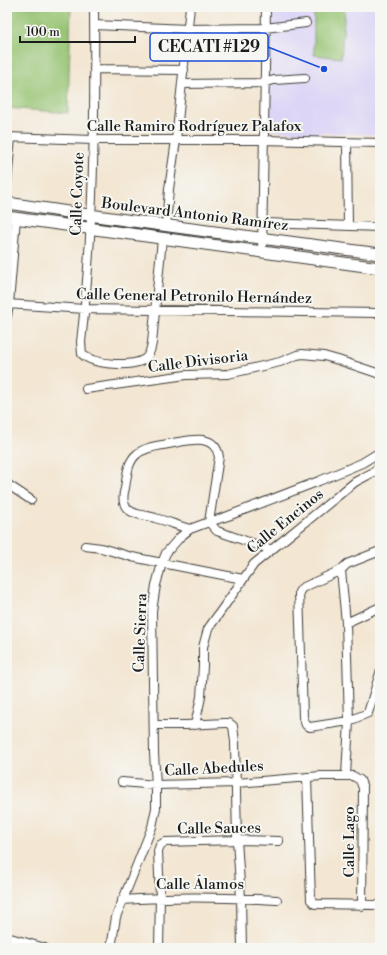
<svg xmlns="http://www.w3.org/2000/svg" width="387" height="955" viewBox="0 0 387 955" font-family="'Libre Bodoni',serif">
<rect width="100%" height="100%" fill="#f6f6f2"/>
<filter id="ink" filterUnits="userSpaceOnUse"><feTurbulence type="fractalNoise" baseFrequency=".025" numOctaves="2"/><feDisplacementMap in="SourceGraphic" scale="8" xChannelSelector="R" yChannelSelector="G"/><feConvolveMatrix kernelMatrix="1 2 1 2 8 2 1 2 1" color-interpolation-filters="sRGB"/></filter>
<filter id="wash" filterUnits="userSpaceOnUse"><feTurbulence type="fractalNoise" baseFrequency=".012" numOctaves="4" result="noise"/><feDisplacementMap in="SourceGraphic" scale="16" xChannelSelector="R" yChannelSelector="G"/><feGaussianBlur stdDeviation="0.9" result="paint"/><feColorMatrix in="noise" values="0 0 0 0 0 0 0 0 0 0 0 0 0 0 0 0 0 1.4 0 .05"/><feComposite in="paint" operator="in"/></filter>
<g filter="url(#wash)">
<rect width="100%" height="100%" fill="#f3e6d2"/>
<path fill="#ddd5f6" d="M 269,7 L 380,7 L 380,135 L 268,131 Z"/>
<path fill="#97c473" stroke="#5a7048" d="M 7,7 L 71,7 L 68,113 L 7,108 Z
M 314,7 L 345,7 L 341,58 L 314,55 Z"/>
</g>
<g filter="url(#ink)">
<g fill="none" stroke-linecap="round" stroke-linejoin="round">
<defs>
<path id="minor" d="M 94,7 C 95,119 94,231 81,342 L 82,354 C 93,365 135,368 146,358 C 150,354 151,349 152,343 L 162,239
M 94,25 L 188,29 L 265,28 L 306,23
M 94,69 L 184,70
M 182,84 L 263,83 L 274,80 L 305,78
M 7,137 L 93,140 L 263,140 L 380,143
M 347,142 L 348,226
M 7,183 L 11,137
M 264,223 L 380,227
M 166,226 L 169,189 L 176,140 L 190,7
M 262,253 C 264,171 264,89 266,7
M 7,304 L 85,309 L 380,313
M 7,316 L 9,304 L 16,218
M 86,389 L 186,375 L 228,374 L 280,362 L 297,355 L 302,354 L 324,356 L 338,360 L 380,374
M 7,484 L 31,500
M 190,529 C 178,526 167,521 155,518 C 147,515 136,516 129,510 C 122,505 123,495 125,488 C 127,477 127,462 137,454 C 145,447 158,446 168,444 C 186,441 215,431 219,457 L 209,522 L 217,531 L 272,550
M 85,546 L 101,548 L 132,557 L 243,579
M 341,570 L 346,623 L 349,721 L 310,727 L 306,725 L 303,717 L 299,592 L 302,588 L 341,570 L 347,564 L 380,551
M 346,623 L 380,607
M 154,725 L 186,725 L 225,723 L 229,723 L 233,726 L 235,742 L 237,840 L 241,898 L 242,948
M 195,725 L 201,697 L 203,666 L 203,647 L 208,629 L 254,564 L 355,482 L 372,473 L 380,466
M 346,776 L 349,721 L 368,713 L 380,673
M 307,777 L 311,900 L 315,904 L 378,905 L 380,907
M 122,782 L 156,785 L 237,783 L 321,776 L 353,776 L 360,780 L 363,788 L 362,906
M 122,900 C 174,896 226,897 277,900
M 7,937 L 45,948
M 111,948 L 116,917 L 152,827 L 156,808 L 156,785 L 154,753 L 152,611 L 156,585 L 162,563 L 166,553 L 180,537 L 190,529 L 209,522 L 228,516 L 319,481 L 362,463 L 380,452
M 159,948 L 160,897 L 158,851 L 160,845 L 165,842 L 237,840 L 279,841"/>
<path id="secondary" d="M 7,203 C 131,222 256,237 380,254
M 7,217 L 380,268"/>
</defs>
<use href="#minor" stroke="#3c3a37" stroke-width="10"/>
<use href="#secondary" stroke="#3c3a37" stroke-width="13"/>
<use href="#minor" stroke="#fff" stroke-width="8"/>
<use href="#secondary" stroke="#fff" stroke-width="11"/>
</g>
</g>
<g text-anchor="middle" stroke-width="4" stroke-linejoin="round" paint-order="stroke">
<g font-size="15" fill="#1c1c1c" stroke="#f6f6f2">
<text x="194" y="131">Calle Ramiro Rodríguez Palafox</text>
<text transform="translate(77 194) rotate(-88)" y="5">Calle Coyote</text>
<text transform="translate(195 214) rotate(7)" y="5">Boulevard Antonio Ramírez</text>
<text transform="translate(194 296) rotate(1)" y="5">Calle General Petronilo Hernández</text>
<text transform="translate(198 361) rotate(-7)" y="5">Calle Divisoria</text>
<text transform="translate(285 521) rotate(-39)" y="5">Calle Encinos</text>
<text transform="translate(140 633) rotate(-88)" y="5">Calle Sierra</text>
<text transform="translate(214 768) rotate(-3)" y="5">Calle Abedules</text>
<text transform="translate(219 828) rotate(-1)" y="5">Calle Sauces</text>
<text transform="translate(349 842) rotate(-90)" y="5">Calle Lago</text>
<text x="200" y="889">Calle Álamos</text>
</g>
</g>
<path fill="none" stroke="#1d4ed8" stroke-width="1.5" d="M324 69L268 47"/>
<circle fill="#1d4ed8" stroke="#f6f6f2" stroke-width="1.5" cx="324" cy="69" r="4"/>
<rect fill="#f6f6f2" stroke="#1d4ed8" stroke-width="1.5" x="150" y="33" width="118" height="28" rx="4"/>
<g font-size="16" text-anchor="middle" font-weight="bold" fill="#1c1c1c">
<text x="209" y="52">CECATI #129</text>
</g>
<rect width="387" height="955" fill="none" stroke="#f6f6f2" stroke-width="24"/>
<path d="M20 36v6h115v-6" fill="none" stroke="#1c1c1c" stroke-width="2"/>
<text x="26" y="36" font-size="12" fill="#1c1c1c" stroke="#f6f6f2" stroke-width="3" paint-order="stroke">100 m</text>
</svg>
